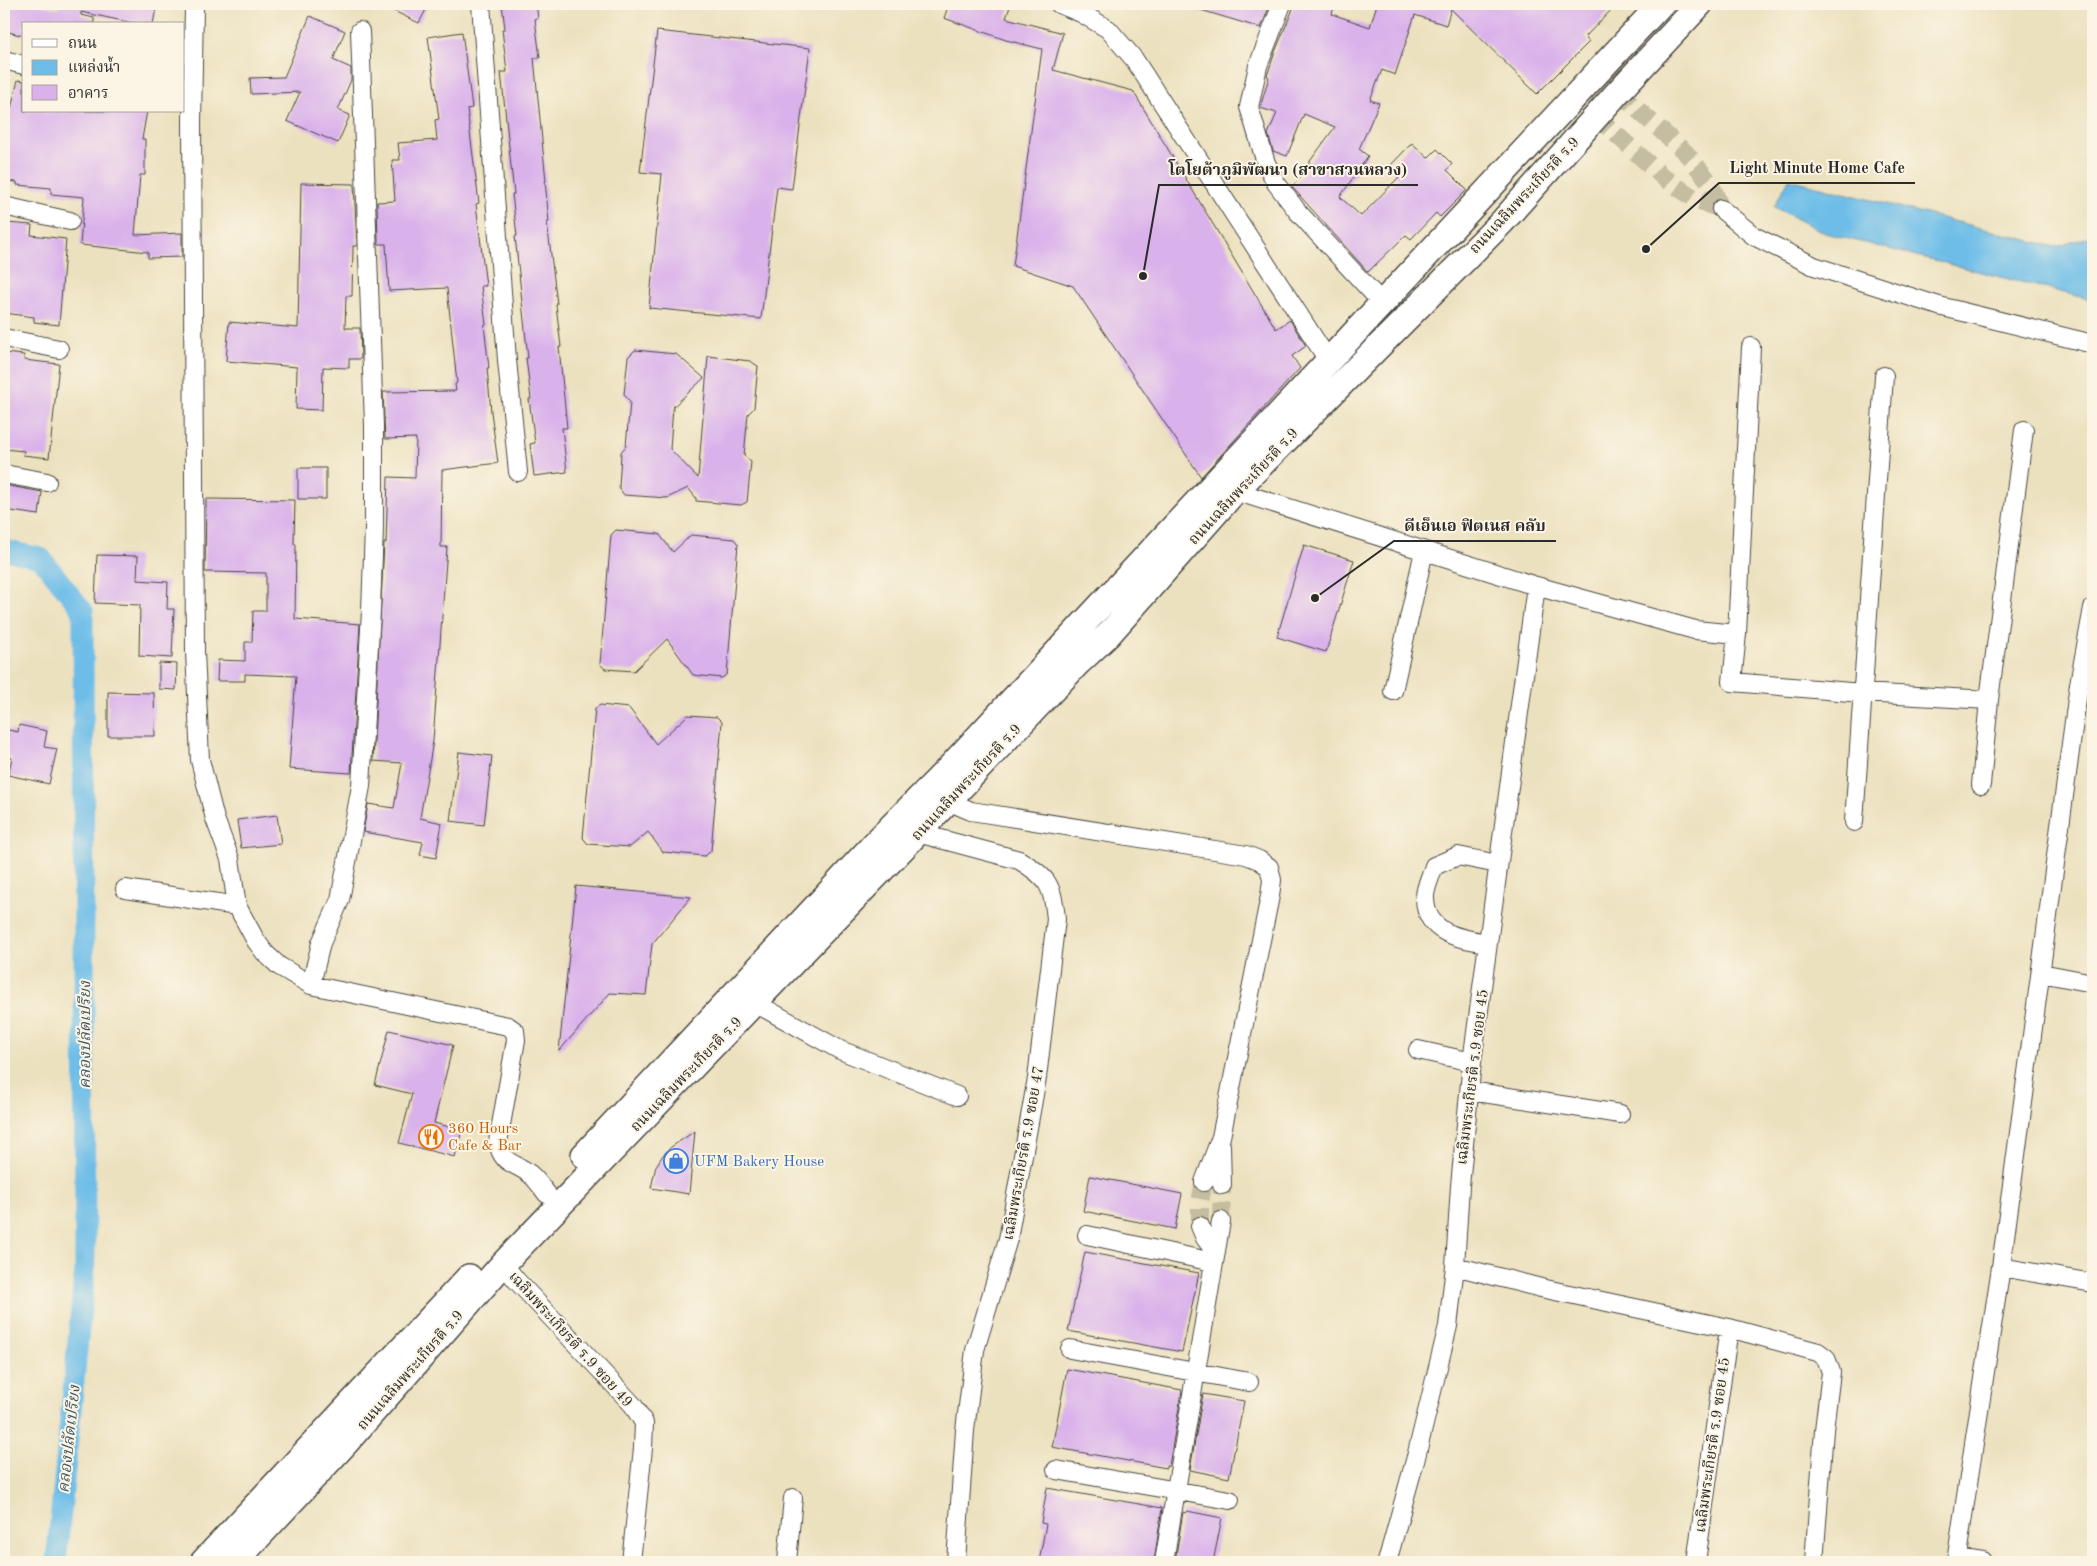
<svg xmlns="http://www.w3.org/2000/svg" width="2097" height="1566" viewBox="0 0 2097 1566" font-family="'Old Standard TT','Noto Serif Thai',serif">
<rect width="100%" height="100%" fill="#fcf5e5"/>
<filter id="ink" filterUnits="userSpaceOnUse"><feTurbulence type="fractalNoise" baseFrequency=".02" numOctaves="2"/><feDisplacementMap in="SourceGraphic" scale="10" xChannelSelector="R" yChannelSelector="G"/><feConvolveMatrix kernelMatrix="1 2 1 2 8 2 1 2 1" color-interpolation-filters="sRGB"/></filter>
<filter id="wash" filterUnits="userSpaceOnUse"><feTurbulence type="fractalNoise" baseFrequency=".0096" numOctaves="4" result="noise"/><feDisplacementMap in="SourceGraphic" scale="20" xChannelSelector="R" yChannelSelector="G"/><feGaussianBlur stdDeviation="1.12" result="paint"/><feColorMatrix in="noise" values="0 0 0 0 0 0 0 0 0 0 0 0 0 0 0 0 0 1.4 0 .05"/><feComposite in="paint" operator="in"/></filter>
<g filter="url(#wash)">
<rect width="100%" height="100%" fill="#ece1bf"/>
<path fill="#6dbde8" stroke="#4c748a" d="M 1789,179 L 2055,247 L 2093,236 L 2093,300 L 1825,233 L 1774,207 Z"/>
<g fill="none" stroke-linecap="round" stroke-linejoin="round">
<path stroke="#6dbde8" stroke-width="21" d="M 4,550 L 41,558 L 83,611 L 85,1269 L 56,1562"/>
</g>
<g id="blocks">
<path fill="#d9b1eb" d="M 4,4 L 37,4 L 59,9 L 60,4 L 157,4 L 153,24 L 137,24 L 81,12 L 81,15 L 94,18 L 94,24 L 24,24 L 24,36 L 4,31 Z
M 379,4 L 429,4 L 419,23 Z
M 502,4 L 536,4 L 538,18 L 535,19 L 540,58 L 534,58 L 546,181 L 545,181 L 549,222 L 547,222 L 557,304 L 556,305 L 561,347 L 559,347 L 567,428 L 562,428 L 567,472 L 534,476 L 530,444 L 535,443 L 529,399 L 531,399 L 526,358 L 528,358 L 515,236 L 517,236 L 512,194 L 514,194 L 501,72 L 507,72 L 502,29 L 505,29 Z
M 949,4 L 1011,4 L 1006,18 L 1063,33 L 1053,70 L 1133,91 L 1276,329 L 1290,320 L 1306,346 L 1292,356 L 1300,368 L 1201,477 L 1073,286 L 1013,266 L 1042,49 L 1006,40 L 944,18 Z
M 1195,4 L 1267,4 L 1270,5 L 1261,28 L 1194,8 Z
M 1295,4 L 1335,4 L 1332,14 L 1370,27 L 1377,4 L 1617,4 L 1585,37 L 1589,42 L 1537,94 L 1451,9 L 1446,25 L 1415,15 L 1395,75 L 1382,70 L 1370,100 L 1379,103 L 1359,149 L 1368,156 L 1340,197 L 1361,216 L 1399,177 L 1389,167 L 1412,143 L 1428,158 L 1437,149 L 1452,164 L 1447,170 L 1467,190 L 1440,217 L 1436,213 L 1411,239 L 1406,235 L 1368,272 L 1292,187 L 1310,165 L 1308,164 L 1335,127 L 1304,114 L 1287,156 L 1273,151 L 1268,134 L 1277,113 L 1260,108 L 1269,77 L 1267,76 L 1275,52 Z
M 310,16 L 345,31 L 333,60 L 351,68 L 351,80 L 338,110 L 350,115 L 338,143 L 287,121 L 300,92 L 251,94 L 250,78 L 284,77 Z
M 657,31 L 810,48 L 792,189 L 777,187 L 761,319 L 649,308 L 662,174 L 640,172 Z
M 462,32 L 472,108 L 467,109 L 479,203 L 476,204 L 486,286 L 481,286 L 486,325 L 484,325 L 489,368 L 487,368 L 491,412 L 498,463 L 442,470 L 441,547 L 447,547 L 433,741 L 420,818 L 442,823 L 436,858 L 420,855 L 423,842 L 363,832 L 368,804 L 394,808 L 402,763 L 373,761 L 384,543 L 386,543 L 388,477 L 415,478 L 416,438 L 385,439 L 383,392 L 456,391 L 455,384 L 457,383 L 447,288 L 389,291 L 386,244 L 378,244 L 377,202 L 395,201 L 392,160 L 400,160 L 398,143 L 437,140 L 435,120 L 439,119 L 428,37 Z
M 18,80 L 24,81 L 24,111 L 147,111 L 142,139 L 145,139 L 145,175 L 140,175 L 135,235 L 182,233 L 182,257 L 148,258 L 148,252 L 80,245 L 84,197 L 51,194 L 51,188 L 17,185 L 17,182 L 4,181 L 4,137 Z
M 301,183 L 354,184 L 357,246 L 353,246 L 352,296 L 346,296 L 345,328 L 360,328 L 361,359 L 349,359 L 349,368 L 323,367 L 322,410 L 296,409 L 297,367 L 226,361 L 229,322 L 298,328 Z
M 7,223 L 32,225 L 31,235 L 66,239 L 59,325 L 34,322 L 34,317 L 4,313 L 4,263 Z
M 635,350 L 676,354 L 704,378 L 673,407 L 670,449 L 698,478 L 708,356 L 750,361 L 758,366 L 754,408 L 748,414 L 744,456 L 751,462 L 747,502 L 741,505 L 696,501 L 696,498 L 688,488 L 667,498 L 624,495 L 619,488 L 621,452 L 626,446 L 630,402 L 624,394 L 628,357 Z
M 4,353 L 24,355 L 24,360 L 59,364 L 49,458 L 23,455 L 24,451 L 4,449 Z
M 298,468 L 326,468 L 326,499 L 298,499 Z
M 4,485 L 42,492 L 39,515 L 4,510 Z
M 206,499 L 295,500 L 294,544 L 296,544 L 295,619 L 360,624 L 351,773 L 289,769 L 296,676 L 245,674 L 245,681 L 217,681 L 218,660 L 245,661 L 245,642 L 252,642 L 253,611 L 266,611 L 266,573 L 205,572 Z
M 616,530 L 659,534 L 673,552 L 691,535 L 734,539 L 738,544 L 727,674 L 722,678 L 693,675 L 667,639 L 634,671 L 605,669 L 600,664 L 611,535 Z
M 1304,545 L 1354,560 L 1326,652 L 1277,637 Z
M 97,555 L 138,556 L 137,580 L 168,582 L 167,609 L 174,609 L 172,658 L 139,656 L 140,605 L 95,603 Z
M 159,663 L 177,664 L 176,690 L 159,689 Z
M 108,692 L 154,693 L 155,736 L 108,736 Z
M 600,705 L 629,708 L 656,744 L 688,715 L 717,717 L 722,722 L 711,851 L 705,856 L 663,852 L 648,832 L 630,847 L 588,844 L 583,838 L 595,709 Z
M 19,725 L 47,731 L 44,747 L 57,749 L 49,784 L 8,775 L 12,758 L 4,756 L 4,729 L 18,732 Z
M 459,752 L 492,756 L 484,825 L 450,821 Z
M 277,815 L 281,844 L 241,848 L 237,820 Z
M 576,886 L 691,897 L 652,944 L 646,995 L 610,993 L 559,1051 Z
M 389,1030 L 453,1045 L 434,1123 L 462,1130 L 455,1157 L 399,1143 L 412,1094 L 375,1085 Z
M 695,1131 L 689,1194 L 651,1188 L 656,1166 L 663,1155 L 671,1147 Z
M 1090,1176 L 1182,1194 L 1175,1229 L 1083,1211 Z
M 1085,1252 L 1199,1273 L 1182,1352 L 1068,1331 Z
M 1067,1369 L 1182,1390 L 1169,1466 L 1166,1466 L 1166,1468 L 1052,1447 Z
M 1203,1394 L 1244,1401 L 1229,1478 L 1190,1470 Z
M 1047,1488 L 1162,1508 L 1154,1562 L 1039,1562 L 1046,1524 L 1041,1523 Z
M 1187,1511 L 1222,1518 L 1213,1562 L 1175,1562 L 1183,1512 L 1186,1513 Z"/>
</g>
</g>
<g filter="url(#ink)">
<use href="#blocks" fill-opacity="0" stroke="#484641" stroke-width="1"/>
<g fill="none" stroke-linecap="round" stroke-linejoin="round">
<path stroke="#c5bda1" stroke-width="18" stroke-dasharray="18 9" stroke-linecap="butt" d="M 1618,92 L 1686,153 L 1711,184 L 1721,209
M 1596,116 L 1663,177 L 1698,201 L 1721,209
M 1221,1221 L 1222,1185
M 1200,1226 L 1200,1202 L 1204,1182"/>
<defs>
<path id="minor" d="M 481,4 L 507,360 L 518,472
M 1059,4 L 1081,13 L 1108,29 L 1134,59 L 1328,360
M 1282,4 L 1258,66 L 1249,107 L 1266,163 L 1276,183 L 1298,212 L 1382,303
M 194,7 L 192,122 L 195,651 L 200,760 L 215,819 L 230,859 L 237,906 L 256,941 L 265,953 L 279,966 L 311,985 L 508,1026 L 515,1031 L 516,1040 L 498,1142 C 502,1166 516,1162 531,1175 C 537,1180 542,1188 547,1194
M 4,60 L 24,65
M 4,206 L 70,221
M 1721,209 L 1754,236 L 1814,266 L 1939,306 L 2093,344
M 4,338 L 59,349
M 1751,347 L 1737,634 L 1732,682 L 1862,693 L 1989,700
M 4,474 L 47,482
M 1235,491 L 1536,586 L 1695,630 L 1737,634
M 1393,691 L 1424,551
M 1981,785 L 1989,700 L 2024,430
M 948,801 L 971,811 L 1246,855 L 1259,860 L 1269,867 L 1272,880 L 1270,896 L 1221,1137 L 1204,1182
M 1854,822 L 1884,376
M 918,833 L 1019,860 C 1048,877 1053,886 1056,919 L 1037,1078 L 1008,1239 L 975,1350 L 965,1430 L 956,1562
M 125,889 L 237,906
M 1488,943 C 1461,939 1426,934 1425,899 C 1424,889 1431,876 1434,866 L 1458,856 L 1498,864
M 2041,973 L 2093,983
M 311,985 L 321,943 L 340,900 L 361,786 L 371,611 L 374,528 L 374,425 L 360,31
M 755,1003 L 840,1050 L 957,1096
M 1418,1050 L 1472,1062
M 1470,1091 L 1620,1114
M 1221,1145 L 1222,1185
M 1200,1226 L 1205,1238 L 1215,1252
M 1087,1235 L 1213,1262
M 503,1264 L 517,1281 L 633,1405 L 644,1423 L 643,1448 L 631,1562
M 1455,1266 L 1541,1288 L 1729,1328 L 1818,1352 L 1826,1358 L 1831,1372 L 1824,1430 L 1814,1562
M 2001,1267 L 2093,1283
M 1070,1349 L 1249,1382
M 1056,1470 L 1230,1500
M 1956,1558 L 1982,1562
M 787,1562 L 793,1498
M 1164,1562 L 1221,1221
M 1387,1562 L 1416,1457 L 1448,1326 L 1455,1266 L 1460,1186 L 1472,1062 L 1536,586
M 1696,1562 L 1729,1328
M 1956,1562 L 2001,1267 L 2079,684 L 2093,608"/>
<path id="secondary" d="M 584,1155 L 878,840 L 950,767 L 1661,4
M 203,1562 L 469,1277
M 235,1562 L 344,1445 L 503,1264 L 948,801 L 1078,663 L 1108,635 L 1235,491 L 1502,222 L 1618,92 L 1700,4"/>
</defs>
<use href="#minor" stroke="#484641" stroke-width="20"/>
<use href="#secondary" stroke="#484641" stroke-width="28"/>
<use href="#minor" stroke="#fff" stroke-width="18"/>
<use href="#secondary" stroke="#fff" stroke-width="25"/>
</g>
</g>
<defs>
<symbol id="restaurant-ring" viewBox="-11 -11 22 22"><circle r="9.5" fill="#fcf5e5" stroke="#e8710a" stroke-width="1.5"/><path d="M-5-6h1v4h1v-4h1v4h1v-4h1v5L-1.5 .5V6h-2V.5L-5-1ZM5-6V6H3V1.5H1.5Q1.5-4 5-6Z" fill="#e8710a"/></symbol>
<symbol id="shop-ring" viewBox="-11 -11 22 22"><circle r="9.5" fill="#fcf5e5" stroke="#3f7fe0" stroke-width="1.5"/><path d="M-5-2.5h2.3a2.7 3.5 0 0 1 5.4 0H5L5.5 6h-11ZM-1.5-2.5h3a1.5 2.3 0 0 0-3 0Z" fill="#3f7fe0"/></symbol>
</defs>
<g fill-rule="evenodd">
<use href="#restaurant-ring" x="417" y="1123" width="28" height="28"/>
<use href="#shop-ring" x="662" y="1147" width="28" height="28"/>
</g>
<g text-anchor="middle" stroke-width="4" stroke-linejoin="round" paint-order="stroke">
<g font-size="15" fill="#2b2b2b" stroke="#fcf5e5">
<text transform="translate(1524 195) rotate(-47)" y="5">ถนนเฉลิมพระเกียรติ ร.9</text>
<text transform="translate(1243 486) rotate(-47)" y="5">ถนนเฉลิมพระเกียรติ ร.9</text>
<text transform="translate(966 782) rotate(-47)" y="5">ถนนเฉลิมพระเกียรติ ร.9</text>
<text transform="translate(686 1074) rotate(-46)" y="5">ถนนเฉลิมพระเกียรติ ร.9</text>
<text transform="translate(1472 1077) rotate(-83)" y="5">เฉลิมพระเกียรติ ร.9 ซอย 45</text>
<text transform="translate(1023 1153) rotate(-80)" y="5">เฉลิมพระเกียรติ ร.9 ซอย 47</text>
<text transform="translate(571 1339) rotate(48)" y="5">เฉลิมพระเกียรติ ร.9 ซอย 49</text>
<text transform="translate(410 1370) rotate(-49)" y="5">ถนนเฉลิมพระเกียรติ ร.9</text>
<text transform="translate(1712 1445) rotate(-82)" y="5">เฉลิมพระเกียรติ ร.9 ซอย 45</text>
</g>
<g font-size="15" fill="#c56008" stroke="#fcf5e5" text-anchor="start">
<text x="448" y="1133">360 Hours<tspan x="448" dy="17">Cafe &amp; Bar</tspan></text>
</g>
<g font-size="15" fill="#366cbe" stroke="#fcf5e5" text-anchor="start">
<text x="694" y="1166">UFM Bakery House</text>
</g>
<g font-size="16" font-style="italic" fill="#3f5764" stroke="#fcf5e5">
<text transform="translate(84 1035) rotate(-90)" y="6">คลองปลัดเปรียง</text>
<text transform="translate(68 1439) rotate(-84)" y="6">คลองปลัดเปรียง</text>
</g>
</g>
<path fill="none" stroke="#2b2b2b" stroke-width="2" d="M1646 249L1719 183H1915M1143 276L1159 185H1418M1315 598L1394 541H1556"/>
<g fill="#2b2b2b" stroke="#fcf5e5" stroke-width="2">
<circle cx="1646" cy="249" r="5"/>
<circle cx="1143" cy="276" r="5"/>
<circle cx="1315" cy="598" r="5"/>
</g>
<g font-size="16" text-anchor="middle" font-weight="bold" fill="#2b2b2b" stroke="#fcf5e5" stroke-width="4" stroke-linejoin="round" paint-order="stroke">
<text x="1817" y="173">Light Minute Home Cafe</text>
<text x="1288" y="175">โตโยต้าภูมิพัฒนา (สาขาสวนหลวง)</text>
<text x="1475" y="531">ดีเอ็นเอ ฟิตเนส คลับ</text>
</g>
<rect width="2097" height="1566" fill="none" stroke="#fcf5e5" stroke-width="20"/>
<rect x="22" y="22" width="162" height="90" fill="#fcf5e5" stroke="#a8a49b"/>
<rect x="32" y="39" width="25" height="8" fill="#ffffff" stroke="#a8a49b"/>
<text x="68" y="48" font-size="15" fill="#2b2b2b">ถนน</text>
<rect x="32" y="60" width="25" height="15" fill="#6dbde8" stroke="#a8a49b"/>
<text x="68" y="72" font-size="15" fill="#2b2b2b">แหล่งน้ำ</text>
<rect x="32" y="85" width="25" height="15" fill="#d9b1eb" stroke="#a8a49b"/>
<text x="68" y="98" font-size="15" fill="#2b2b2b">อาคาร</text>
</svg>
